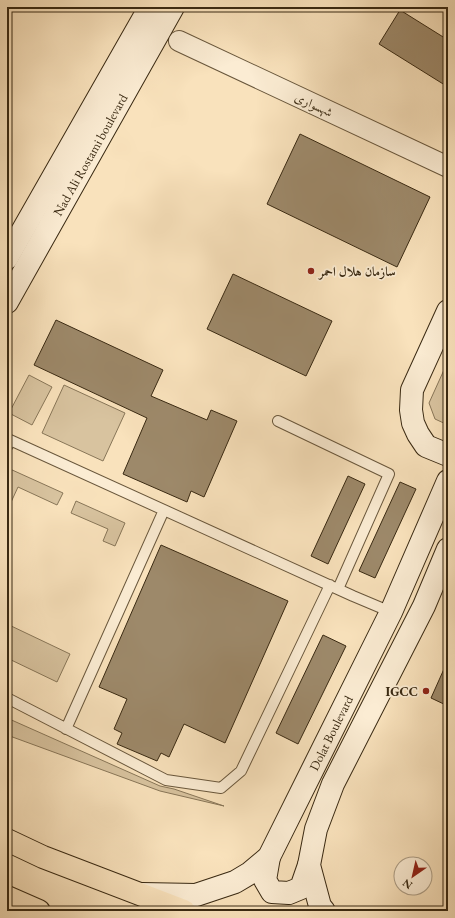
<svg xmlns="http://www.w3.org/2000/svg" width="455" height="918" viewBox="0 0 455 918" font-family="'EB Garamond',Amiri,serif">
<rect width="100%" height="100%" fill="#f9e2bc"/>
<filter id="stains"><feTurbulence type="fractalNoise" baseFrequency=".005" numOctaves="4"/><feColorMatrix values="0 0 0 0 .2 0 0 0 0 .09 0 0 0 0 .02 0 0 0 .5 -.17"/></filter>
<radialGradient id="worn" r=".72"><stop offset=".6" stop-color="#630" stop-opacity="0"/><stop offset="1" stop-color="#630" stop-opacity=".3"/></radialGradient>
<path fill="#d8c39f" stroke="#887658" d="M 448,361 L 448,425 L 435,419 L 429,403 Z
M 29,375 L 52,387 L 32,425 L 9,413 Z
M 64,385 L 125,413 L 103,461 L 42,433 Z
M 10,469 L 63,493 L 57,505 L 18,487 L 7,511 L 7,475 Z
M 76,501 L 125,523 L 115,546 L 103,541 L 108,529 L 71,513 Z
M 7,624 L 70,654 L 57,682 L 7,658 Z
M 7,718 L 160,786 L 174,789 L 224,806 L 160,791 L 7,735 Z"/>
<path fill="#9d896a" stroke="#392912" d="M 400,10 L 448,40 L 448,87 L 379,44 Z
M 300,134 L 430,197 L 397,267 L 267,204 Z
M 233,274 L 332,321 L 306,376 L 207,329 Z
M 56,320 L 163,370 L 151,396 L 207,420 L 211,410 L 237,421 L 204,497 L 191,491 L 187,502 L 123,474 L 147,418 L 34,365 Z
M 348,476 L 365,484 L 328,564 L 311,556 Z
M 400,482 L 416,489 L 375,578 L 359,571 Z
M 161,545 L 288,601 L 225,743 L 184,724 L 169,757 L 161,753 L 157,761 L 117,744 L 122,733 L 114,729 L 127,699 L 99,687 Z
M 323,635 L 346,646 L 298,744 L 276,733 Z
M 448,660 L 448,706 L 431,698 Z"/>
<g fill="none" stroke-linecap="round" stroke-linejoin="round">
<defs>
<path id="lane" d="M 278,421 L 389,474 L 338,589
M 7,447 L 10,440 L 353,596 L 391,612
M 7,698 L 166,780 L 221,788 L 241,771 L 330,585
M 66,729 L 164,510"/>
<path id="street" d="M 179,41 L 448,167"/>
<g id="secondary">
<path d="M 7,258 L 150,7"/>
<path id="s1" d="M 7,302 L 173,7"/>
<path d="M 448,311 L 412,390 L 411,410 L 413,423 L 418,434 L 426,446 L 448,455"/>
<path d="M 269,857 L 265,880 L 272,892 L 289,893 L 301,888 L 309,865"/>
<path id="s2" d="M 142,894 L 196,895 L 235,882 L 250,873 L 269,857 L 391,612 L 448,481"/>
<path d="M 324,911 L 320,906 L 309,865 L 316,829 L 333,784 L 424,606 L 448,549"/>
</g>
<path id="highway" d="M 7,840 L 43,857 L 184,911
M 7,897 L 39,911"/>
</defs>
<use href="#lane" stroke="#69573c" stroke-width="12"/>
<use href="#street" stroke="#69573c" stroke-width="22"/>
<use href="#secondary" stroke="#392912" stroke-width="24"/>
<use href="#highway" stroke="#392912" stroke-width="24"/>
<use href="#lane" stroke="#fbecd3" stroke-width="10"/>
<use href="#street" stroke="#fbecd3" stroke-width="20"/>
<use href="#secondary" stroke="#fbecd3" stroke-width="22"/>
<use href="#highway" stroke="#f9e2bc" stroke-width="22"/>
</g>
<g fill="#8f2418" stroke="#fbecd3" stroke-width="1.5">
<circle cx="311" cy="271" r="4"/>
<circle cx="426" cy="691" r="4"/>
</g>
<g text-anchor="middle" stroke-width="3.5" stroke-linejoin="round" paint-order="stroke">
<g font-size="13" fill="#392912" stroke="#fbecd3">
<text transform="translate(314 104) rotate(25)" y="5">شهسواری</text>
<text dy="5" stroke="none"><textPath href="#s1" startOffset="169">Nad Ali Rostami boulevard</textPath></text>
<text dy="5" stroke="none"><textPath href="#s2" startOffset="276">Dolat Boulevard</textPath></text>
</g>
<g font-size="13" font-weight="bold" fill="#392912" stroke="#fbecd3" text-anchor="start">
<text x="319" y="276">سازمان هلال احمر</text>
<text x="418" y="696" text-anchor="end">IGCC</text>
</g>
</g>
<rect width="455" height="918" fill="none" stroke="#f9e2bc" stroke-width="24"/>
<rect x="8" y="8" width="439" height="902" fill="none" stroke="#392912" stroke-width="2"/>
<rect x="12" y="12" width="431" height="894" fill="none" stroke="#392912"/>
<g transform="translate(413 876) rotate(214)"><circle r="19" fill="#fbecd3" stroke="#ad9e86"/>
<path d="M0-3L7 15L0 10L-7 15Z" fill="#8f2418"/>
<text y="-6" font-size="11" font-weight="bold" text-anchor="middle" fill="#392912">N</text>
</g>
<rect width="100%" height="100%" filter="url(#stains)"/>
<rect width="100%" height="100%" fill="url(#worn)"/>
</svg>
